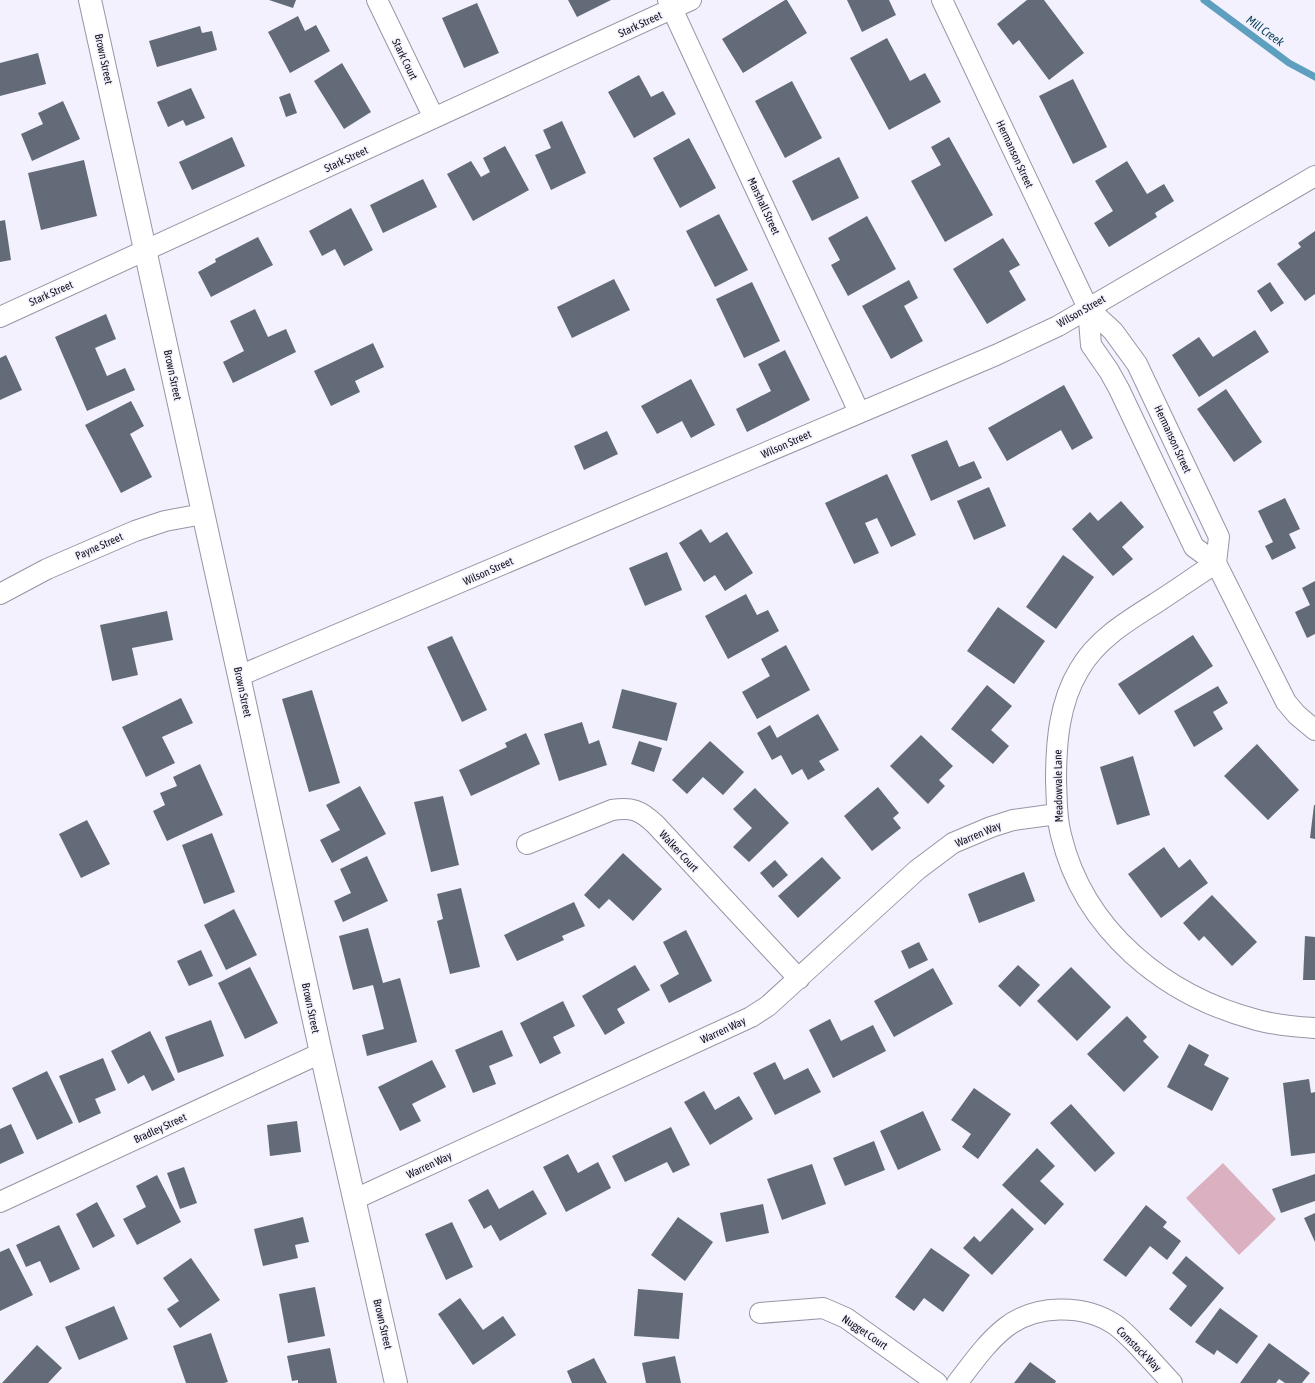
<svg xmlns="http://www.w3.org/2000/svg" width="1315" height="1383" viewBox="0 0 1315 1383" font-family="'Asap Condensed',sans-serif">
<rect width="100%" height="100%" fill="#f3f1fe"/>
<path fill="#dbb1c1" d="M 1223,1163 L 1276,1219 L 1239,1255 L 1186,1198 Z"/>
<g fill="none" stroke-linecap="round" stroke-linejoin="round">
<path stroke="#5e9fbf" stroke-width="7" d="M 1204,0 L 1289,63 L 1315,77"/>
</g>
<path fill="#636b78" d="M 269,0 L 296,0 L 293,8 Z
M 568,0 L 611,0 L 577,17 Z
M 785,0 L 787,0 L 807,33 L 743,73 L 722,39 Z
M 847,0 L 889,0 L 896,15 L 862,32 Z
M 1027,0 L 1044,0 L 1084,53 L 1049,80 L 1019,40 L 1013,45 L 997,24 Z
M 477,3 L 499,53 L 464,68 L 442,18 Z
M 298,16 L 305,31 L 316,25 L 330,51 L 290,73 L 268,32 Z
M 200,26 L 202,33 L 212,31 L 217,50 L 157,67 L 149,41 Z
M 887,38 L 910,81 L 925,73 L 941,102 L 889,130 L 850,58 Z
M 38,53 L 46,84 L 0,96 L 0,63 Z
M 342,63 L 371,112 L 344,129 L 314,81 Z
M 639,75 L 651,97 L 663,91 L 676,114 L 634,138 L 608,92 Z
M 1073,79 L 1107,147 L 1073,164 L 1039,96 Z
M 792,81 L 822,138 L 785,158 L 755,101 Z
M 191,88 L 205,118 L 186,126 L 183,120 L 168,127 L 157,102 Z
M 290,93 L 297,113 L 286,117 L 279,97 Z
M 63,101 L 80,139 L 32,161 L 21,134 L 43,124 L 38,113 Z
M 562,121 L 586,173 L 551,190 L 535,155 L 551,148 L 543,130 Z
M 232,137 L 245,166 L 192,190 L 179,162 Z
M 949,137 L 993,215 L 945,242 L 911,181 L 941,165 L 931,147 Z
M 689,138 L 716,188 L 680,208 L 653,158 Z
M 505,146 L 529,190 L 473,221 L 447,174 L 471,161 L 481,177 L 490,172 L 483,158 Z
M 839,157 L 859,198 L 812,221 L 792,181 Z
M 84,160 L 97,216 L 41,230 L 28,173 Z
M 1127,161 L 1147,194 L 1164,184 L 1174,201 L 1155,213 L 1157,217 L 1109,247 L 1094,223 L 1113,211 L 1095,181 Z
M 423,179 L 437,207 L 383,233 L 370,205 Z
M 351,208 L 373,250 L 344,266 L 335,249 L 322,256 L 309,231 Z
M 719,214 L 748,270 L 715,287 L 686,231 Z
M 867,216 L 896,269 L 848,296 L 831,265 L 840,260 L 828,238 Z
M 5,220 L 11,260 L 0,262 L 0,221 Z
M 1315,231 L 1315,294 L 1305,301 L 1277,264 L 1301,247 L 1298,243 Z
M 258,237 L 273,265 L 211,297 L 198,272 L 216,262 L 215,259 Z
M 1003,238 L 1020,265 L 1009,271 L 1026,300 L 987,324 L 953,269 Z
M 614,279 L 630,310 L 572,338 L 557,307 Z
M 909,280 L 918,298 L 904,306 L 923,341 L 891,359 L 862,306 Z
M 752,282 L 780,341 L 744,358 L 716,299 Z
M 1270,282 L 1284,303 L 1271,312 L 1257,291 Z
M 255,309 L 268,337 L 286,329 L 296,352 L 233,383 L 223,362 L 244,351 L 230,321 Z
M 106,314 L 116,339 L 95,348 L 107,376 L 125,368 L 135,390 L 87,411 L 55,337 Z
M 1255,330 L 1269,352 L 1199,397 L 1172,355 L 1199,337 L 1213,357 Z
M 373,343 L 384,367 L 355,381 L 360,392 L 331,406 L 314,371 Z
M 785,350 L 810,400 L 747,432 L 736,409 L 771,391 L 758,364 Z
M 6,355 L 22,390 L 0,400 L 0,358 Z
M 691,379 L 715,425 L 691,438 L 682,421 L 657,434 L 641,406 Z
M 1064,385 L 1093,438 L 1072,450 L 1061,430 L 1007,461 L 988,428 Z
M 1226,389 L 1262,442 L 1234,462 L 1197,409 Z
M 131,401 L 144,426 L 130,434 L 152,477 L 121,493 L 85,425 Z
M 607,431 L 618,454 L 584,470 L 574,446 Z
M 947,440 L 959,467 L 974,461 L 982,478 L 931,501 L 911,455 Z
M 887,474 L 916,535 L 891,547 L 877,518 L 865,523 L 879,553 L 854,564 L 825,503 Z
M 989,487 L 1006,526 L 974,540 L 957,501 Z
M 1285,498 L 1300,529 L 1289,534 L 1296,548 L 1272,560 L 1265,546 L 1273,542 L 1258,511 Z
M 1121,501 L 1144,527 L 1122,547 L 1133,559 L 1113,576 L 1072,529 L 1090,512 L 1098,521 Z
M 701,529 L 710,543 L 727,532 L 753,573 L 725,591 L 715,575 L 704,582 L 679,543 Z
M 667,552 L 682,590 L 645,606 L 629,568 Z
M 1063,555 L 1094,577 L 1056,629 L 1026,607 Z
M 1315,581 L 1315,634 L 1307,638 L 1295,612 L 1310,605 L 1302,588 Z
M 746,594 L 757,615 L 768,610 L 779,631 L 728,659 L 705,616 Z
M 998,607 L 1045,641 L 1014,684 L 967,651 Z
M 167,611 L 173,640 L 132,648 L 138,675 L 112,681 L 100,625 Z
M 1193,635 L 1213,666 L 1139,715 L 1118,684 Z
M 452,636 L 487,710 L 462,722 L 427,647 Z
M 786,645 L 810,690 L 757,719 L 742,692 L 770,676 L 761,659 Z
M 987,685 L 1012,706 L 991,730 L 1009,746 L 993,764 L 951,729 Z
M 1218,686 L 1228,703 L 1213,712 L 1223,729 L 1194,747 L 1174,711 Z
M 622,689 L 677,703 L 667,741 L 612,728 Z
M 312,690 L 340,783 L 309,792 L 282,699 Z
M 181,698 L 193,723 L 162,737 L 175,763 L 146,777 L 122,727 Z
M 818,714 L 839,750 L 819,761 L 825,770 L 808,780 L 802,769 L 792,775 L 781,755 L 772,760 L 757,733 L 770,725 L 777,738 Z
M 582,722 L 589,744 L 599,740 L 607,765 L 559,781 L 544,734 Z
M 526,733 L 540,764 L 471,796 L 459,770 L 507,747 L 505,743 Z
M 921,735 L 953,766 L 939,780 L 945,786 L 928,804 L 890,766 Z
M 639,741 L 662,748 L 654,772 L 631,764 Z
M 710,741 L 744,772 L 723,795 L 703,777 L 687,794 L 672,780 Z
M 1257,744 L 1299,790 L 1268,820 L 1224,776 Z
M 1133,756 L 1150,815 L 1117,825 L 1100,767 Z
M 200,764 L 223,815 L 167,841 L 153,811 L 165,805 L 160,793 L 177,786 L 173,777 Z
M 360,786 L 386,834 L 332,863 L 320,840 L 340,830 L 326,805 Z
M 878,787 L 899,813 L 893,818 L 901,828 L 872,851 L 844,816 Z
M 755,788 L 789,823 L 749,862 L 733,847 L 752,828 L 733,809 Z
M 443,796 L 459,865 L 431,872 L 414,802 Z
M 1314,805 L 1315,805 L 1315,839 L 1310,838 Z
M 87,820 L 110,864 L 81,878 L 59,834 Z
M 212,833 L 235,892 L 204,904 L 182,845 Z
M 1164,847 L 1179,868 L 1190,859 L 1208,883 L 1161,918 L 1128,874 Z
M 623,853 L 662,889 L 633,921 L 609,899 L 599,909 L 584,895 Z
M 367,856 L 388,901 L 343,922 L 334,901 L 351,893 L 340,869 Z
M 822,857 L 841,878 L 798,918 L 778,896 Z
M 775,860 L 788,875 L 773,888 L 760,873 Z
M 1024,872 L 1035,901 L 979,923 L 968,894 Z
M 461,888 L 480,967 L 450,974 L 437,921 L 443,919 L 437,894 Z
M 1212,895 L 1257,942 L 1232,966 L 1204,936 L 1199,941 L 1183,923 Z
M 574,902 L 585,926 L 562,936 L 564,940 L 517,961 L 504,935 Z
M 234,909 L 257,955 L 226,970 L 204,925 Z
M 368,928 L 383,983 L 400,978 L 417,1042 L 367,1056 L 362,1035 L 384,1029 L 373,985 L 353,990 L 339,936 Z
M 686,930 L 712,981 L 669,1003 L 660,985 L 679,974 L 663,942 Z
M 1305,936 L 1315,937 L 1315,980 L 1303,980 Z
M 919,942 L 928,960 L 909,969 L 901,951 Z
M 201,950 L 213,976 L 189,986 L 177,961 Z
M 635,965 L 650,990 L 617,1009 L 625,1023 L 605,1035 L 582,996 Z
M 1018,965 L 1040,985 L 1020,1007 L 998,986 Z
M 250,967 L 278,1023 L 245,1039 L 218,983 Z
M 1071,967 L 1111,1007 L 1077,1041 L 1037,1001 Z
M 933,968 L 953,1004 L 894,1037 L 874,1001 Z
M 563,1001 L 575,1026 L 553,1037 L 561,1053 L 540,1064 L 520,1023 Z
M 1127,1016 L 1147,1037 L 1143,1041 L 1159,1057 L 1124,1092 L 1087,1054 Z
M 830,1019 L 841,1041 L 873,1025 L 886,1051 L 833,1078 L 809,1030 Z
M 211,1020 L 224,1056 L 178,1073 L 165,1037 Z
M 502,1030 L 513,1056 L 489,1066 L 496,1084 L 473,1093 L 455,1050 Z
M 150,1031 L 175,1080 L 152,1091 L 144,1075 L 128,1084 L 111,1051 Z
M 1189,1044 L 1209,1055 L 1204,1065 L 1229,1078 L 1212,1111 L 1167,1087 Z
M 103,1058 L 116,1090 L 95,1099 L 101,1113 L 79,1123 L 59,1076 Z
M 432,1060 L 446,1087 L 412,1104 L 421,1121 L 400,1131 L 378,1087 Z
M 775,1062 L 784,1080 L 808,1068 L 821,1092 L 775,1115 L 753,1073 Z
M 47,1071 L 73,1123 L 37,1140 L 12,1088 Z
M 1309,1079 L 1311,1093 L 1315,1092 L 1315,1153 L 1291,1156 L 1283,1083 Z
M 974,1088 L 1011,1114 L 978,1159 L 962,1147 L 971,1134 L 951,1120 Z
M 704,1091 L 715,1110 L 739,1096 L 753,1119 L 710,1145 L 684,1102 Z
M 1071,1104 L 1115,1153 L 1095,1172 L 1050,1123 Z
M 923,1111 L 941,1150 L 898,1170 L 880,1131 Z
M 297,1121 L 301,1152 L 270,1156 L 267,1125 Z
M 11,1124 L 24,1153 L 0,1164 L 0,1129 Z
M 671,1127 L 690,1165 L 673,1173 L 667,1162 L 625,1182 L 612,1156 Z
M 874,1141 L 885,1170 L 845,1186 L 833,1158 Z
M 1037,1148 L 1055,1166 L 1040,1181 L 1064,1204 L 1045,1225 L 1002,1185 Z
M 568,1154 L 578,1173 L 598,1162 L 611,1188 L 566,1212 L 543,1167 Z
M 812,1164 L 826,1204 L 782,1220 L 767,1179 Z
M 184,1167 L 197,1203 L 180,1209 L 167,1173 Z
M 1315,1174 L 1315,1201 L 1281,1213 L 1272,1189 Z
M 157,1175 L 181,1222 L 137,1245 L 123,1219 L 146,1207 L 136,1186 Z
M 488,1189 L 499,1209 L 533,1190 L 547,1214 L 500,1241 L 491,1225 L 484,1229 L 468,1200 Z
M 97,1202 L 115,1236 L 93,1248 L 76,1214 Z
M 763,1204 L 769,1233 L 726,1242 L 720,1213 Z
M 1146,1205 L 1167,1222 L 1163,1227 L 1181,1241 L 1167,1260 L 1150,1246 L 1126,1277 L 1103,1260 Z
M 1012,1208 L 1034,1229 L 992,1275 L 963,1248 L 974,1236 L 980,1242 Z
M 1315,1213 L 1315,1242 L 1304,1218 Z
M 303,1217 L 309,1242 L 295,1245 L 298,1258 L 263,1266 L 254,1229 Z
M 678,1217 L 713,1242 L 685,1281 L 651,1255 Z
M 452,1222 L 473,1267 L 446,1280 L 425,1234 Z
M 59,1225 L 80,1269 L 50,1283 L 40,1261 L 26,1267 L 16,1245 Z
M 9,1248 L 33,1295 L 0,1311 L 0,1252 Z
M 931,1248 L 970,1275 L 943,1312 L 924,1298 L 914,1311 L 895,1297 Z
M 1186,1256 L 1224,1288 L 1191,1327 L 1169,1309 L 1187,1286 L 1172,1273 Z
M 191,1258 L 220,1300 L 180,1328 L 167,1309 L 179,1301 L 163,1278 Z
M 315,1287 L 325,1336 L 288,1343 L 279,1294 Z
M 638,1289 L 683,1293 L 679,1339 L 634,1336 Z
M 460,1298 L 483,1330 L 503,1316 L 516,1335 L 473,1365 L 438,1314 Z
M 114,1306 L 128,1339 L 79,1360 L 65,1327 Z
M 1220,1308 L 1258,1336 L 1237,1364 L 1217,1350 L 1214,1355 L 1195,1342 Z
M 211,1333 L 228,1382 L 224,1383 L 186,1383 L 173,1346 Z
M 1269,1343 L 1310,1373 L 1302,1383 L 1285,1383 L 1279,1379 L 1276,1383 L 1240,1383 Z
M 37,1345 L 62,1368 L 48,1383 L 2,1383 Z
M 330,1348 L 337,1383 L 298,1383 L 298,1380 L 292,1381 L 287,1356 Z
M 675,1356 L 681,1383 L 646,1383 L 642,1363 Z
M 594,1358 L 607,1383 L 572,1383 L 567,1371 Z
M 1030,1362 L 1056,1381 L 1055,1383 L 1014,1383 Z"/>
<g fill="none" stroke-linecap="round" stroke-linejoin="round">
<defs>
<path id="street" d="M 377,0 L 434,118
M 668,0 L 859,412
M 942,0 L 1088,308 L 1113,331 L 1137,364 L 1219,537 L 1216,563
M 1088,308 L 1091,345 L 1109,371 L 1119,389 L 1194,547 L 1216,563 L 1286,702 L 1297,715 L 1315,730
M 0,317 L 691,0
M 1216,563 C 1196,576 1176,590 1156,603 C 1127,621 1096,640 1079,670 C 1059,703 1056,743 1056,781 C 1057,799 1056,817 1061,835 C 1084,931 1165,996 1257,1020 C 1276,1025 1296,1027 1315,1028
M 0,594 L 47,569 L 135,531 L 165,521 L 203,514
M 239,676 L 996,355 L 1058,326 L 1315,176
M 527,844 L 612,810 C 632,807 640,810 655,824 L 799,979
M 355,1199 L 751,1017 L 768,1006 L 917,870 L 953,843 L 991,827 L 1013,820 L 1057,814
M 0,1202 L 321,1053
M 760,1313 L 823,1308 L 846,1318 L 937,1383
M 957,1383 C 972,1364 986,1343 1005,1328 C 1035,1304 1083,1304 1114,1324 C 1123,1330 1131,1339 1139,1347 C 1150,1359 1161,1371 1172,1383"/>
<path id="secondary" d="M 90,0 L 239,676 L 321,1053 L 396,1383"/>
</defs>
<use href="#street" stroke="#9795a4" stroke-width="22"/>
<use href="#secondary" stroke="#9795a4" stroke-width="24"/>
<use href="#street" stroke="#fff" stroke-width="20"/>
<use href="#secondary" stroke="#fff" stroke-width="22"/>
</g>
<g text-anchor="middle" stroke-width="3" stroke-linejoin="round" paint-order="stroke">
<g font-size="11" fill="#121117" stroke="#f3f1fe">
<text transform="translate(640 24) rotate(-25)" y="4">Stark Street</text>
<text transform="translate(104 59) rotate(78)" y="4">Brown Street</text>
<text transform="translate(405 59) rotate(64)" y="4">Stark Court</text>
<text transform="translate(1015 154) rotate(65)" y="4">Hermanson Street</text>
<text transform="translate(346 159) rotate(-25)" y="4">Stark Street</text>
<text transform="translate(764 206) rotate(65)" y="4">Marshall Street</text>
<text transform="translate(51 293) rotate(-24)" y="4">Stark Street</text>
<text transform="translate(1081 311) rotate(-30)" y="4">Wilson Street</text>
<text transform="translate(173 375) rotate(78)" y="4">Brown Street</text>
<text transform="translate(1173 439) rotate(65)" y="4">Hermanson Street</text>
<text transform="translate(786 444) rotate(-24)" y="4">Wilson Street</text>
<text transform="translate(99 546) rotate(-24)" y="4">Payne Street</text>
<text transform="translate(488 571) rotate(-24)" y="4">Wilson Street</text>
<text transform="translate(243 692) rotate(78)" y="4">Brown Street</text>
<text transform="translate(1058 786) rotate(-91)" y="4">Meadowvale Lane</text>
<text transform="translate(978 834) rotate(-23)" y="4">Warren Way</text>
<text transform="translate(679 851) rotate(47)" y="4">Walker Court</text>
<text transform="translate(311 1008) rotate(78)" y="4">Brown Street</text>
<text transform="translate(723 1030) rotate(-25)" y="4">Warren Way</text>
<text transform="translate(160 1128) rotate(-25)" y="4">Bradley Street</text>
<text transform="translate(429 1165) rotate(-25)" y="4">Warren Way</text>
<text transform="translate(383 1324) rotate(77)" y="4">Brown Street</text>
<text transform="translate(865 1332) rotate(34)" y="4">Nugget Court</text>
<text transform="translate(1139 1349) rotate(45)" y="4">Comstock Way</text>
</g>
<g font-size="12" font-style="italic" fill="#0c455b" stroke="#f3f1fe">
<text transform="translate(1265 31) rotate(36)" y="4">Mill Creek</text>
</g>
</g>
</svg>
